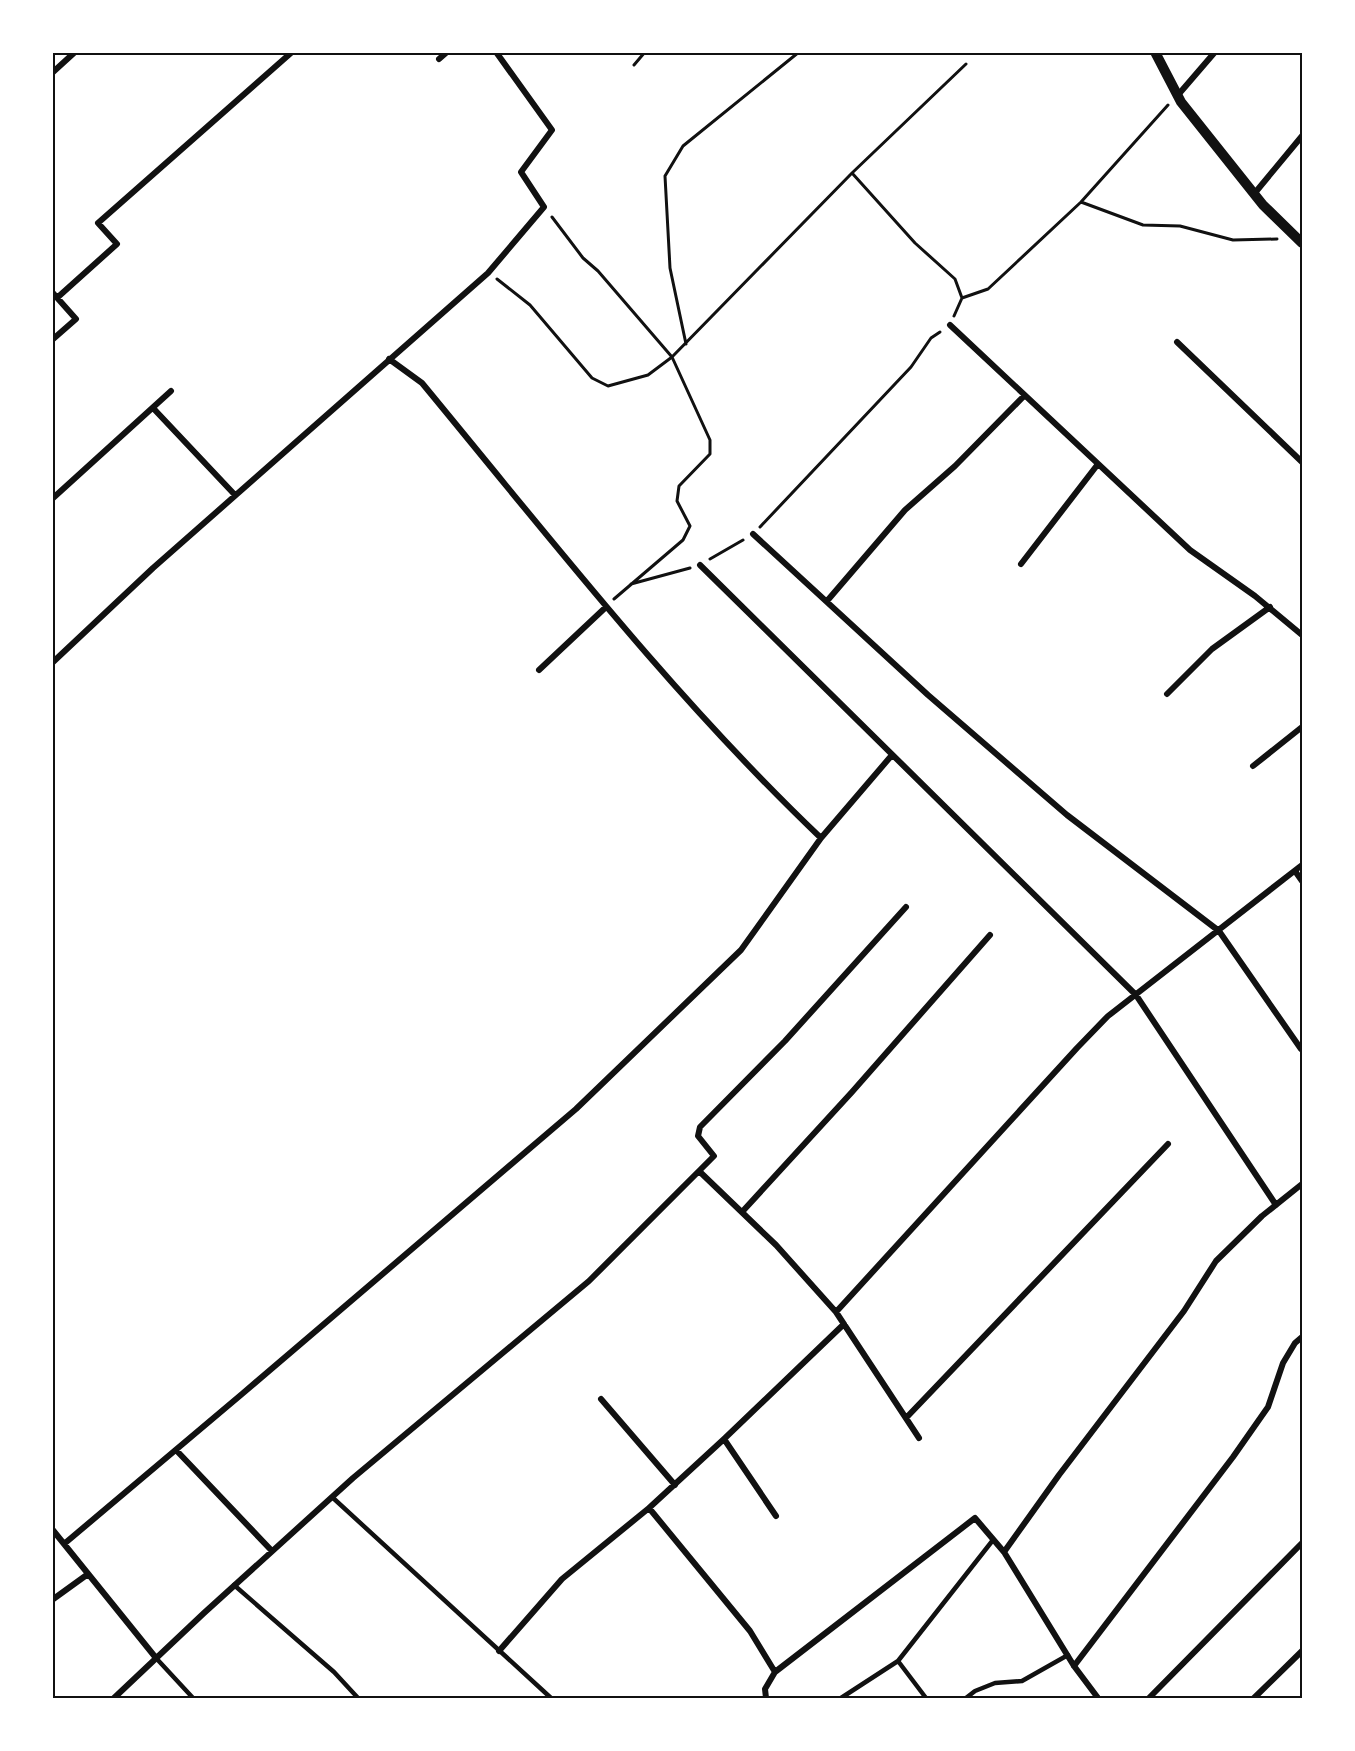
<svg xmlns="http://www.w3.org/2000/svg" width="1355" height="1751" viewBox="0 0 1355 1751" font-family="Montserrat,sans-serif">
<rect width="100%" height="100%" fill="#fff"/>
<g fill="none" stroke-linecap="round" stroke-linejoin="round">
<path stroke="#111" stroke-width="3" d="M 634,65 L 645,52
M 852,173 L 915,243 L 955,279 L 962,298
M 1081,202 L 1143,225 L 1180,226 L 1233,240 L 1277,239
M 552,217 L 583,258 L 598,271 L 672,357 L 710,440 L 710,454 L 679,486 L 677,501 L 690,526 L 683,540 L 614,599
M 497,279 L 530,305 L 592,378 L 608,386 L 648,375 L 672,357 L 852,173 L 966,64
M 954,316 L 962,298 L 988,289 L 1081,202 L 1168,105
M 686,344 L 670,268 L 665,176 L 683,146 L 799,52
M 760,527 L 911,367 L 931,338 L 940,332
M 710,559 L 743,540
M 631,584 L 690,568"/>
<path stroke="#111" stroke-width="4.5" d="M 332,1497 L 551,1698
M 234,1585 L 334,1672 L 358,1698
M 156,1658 L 193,1698
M 898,1661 L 926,1698
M 841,1698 L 898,1661 L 993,1540
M 966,1698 L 975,1691 L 995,1683 L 1022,1681 L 1068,1655"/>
<path stroke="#111" stroke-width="6" d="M 439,59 L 447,52
M 52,73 L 75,52
M 1178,95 L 1215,52
M 1254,194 L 1302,136
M 52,292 L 76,319 L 52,340
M 58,297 L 117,244 L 98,223 L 292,52
M 950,325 L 1190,550 L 1255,596 L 1302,635
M 1177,342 L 1302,462
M 389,359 L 422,383 C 550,538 675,699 821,838
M 153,408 L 235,495
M 52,499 L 171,391
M 753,534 L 928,695 L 1067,815 L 1219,931 L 1301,1049
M 1021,564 L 1098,464
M 700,565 L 1136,995 L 1276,1205
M 827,601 L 905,510 L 955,466 L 1024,396
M 52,663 L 153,568 L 488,273 L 544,207 L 521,172 L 552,130 L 496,52
M 539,670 L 606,607
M 1167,694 L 1212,649 L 1270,607
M 1253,766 L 1302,727
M 1295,871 L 1302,881
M 699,1171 L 776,1245 L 836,1312 L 919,1438
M 742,1212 L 852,1092 L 990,935
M 836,1312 L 1077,1048 L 1108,1016 L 1302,865
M 601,1399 L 675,1485
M 906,1418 L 1168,1144
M 724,1439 L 776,1516
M 176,1450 L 272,1551
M 649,1508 L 750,1631 L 775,1672
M 52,1529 L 156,1658
M 64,1544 L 242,1394 L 576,1109 L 741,950 L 821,838 L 892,755
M 1004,1552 L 1059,1475 L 1184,1311 L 1216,1261 L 1262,1216 L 1302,1184
M 52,1600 L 88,1574
M 499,1651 L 562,1579 L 649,1508 L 724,1439 L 844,1324
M 1074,1666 L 1233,1457 L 1268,1407 L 1283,1363 L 1295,1343 L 1302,1337
M 114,1698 L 204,1613 L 353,1478 L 589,1281 L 714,1156 L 698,1136 L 700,1127 L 785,1041 L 906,907
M 766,1698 L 765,1689 L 775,1672 L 975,1518 L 1004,1552 L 1074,1666 L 1098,1698
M 1149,1698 L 1302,1543
M 1254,1698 L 1302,1651"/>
<path stroke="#111" stroke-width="10" d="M 1155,52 L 1181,102 L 1263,205 L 1302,243"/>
</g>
<rect width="1355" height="1751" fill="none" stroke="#ffffff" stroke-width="108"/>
<rect x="54" y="54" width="1247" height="1643" fill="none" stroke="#111" stroke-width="2"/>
</svg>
